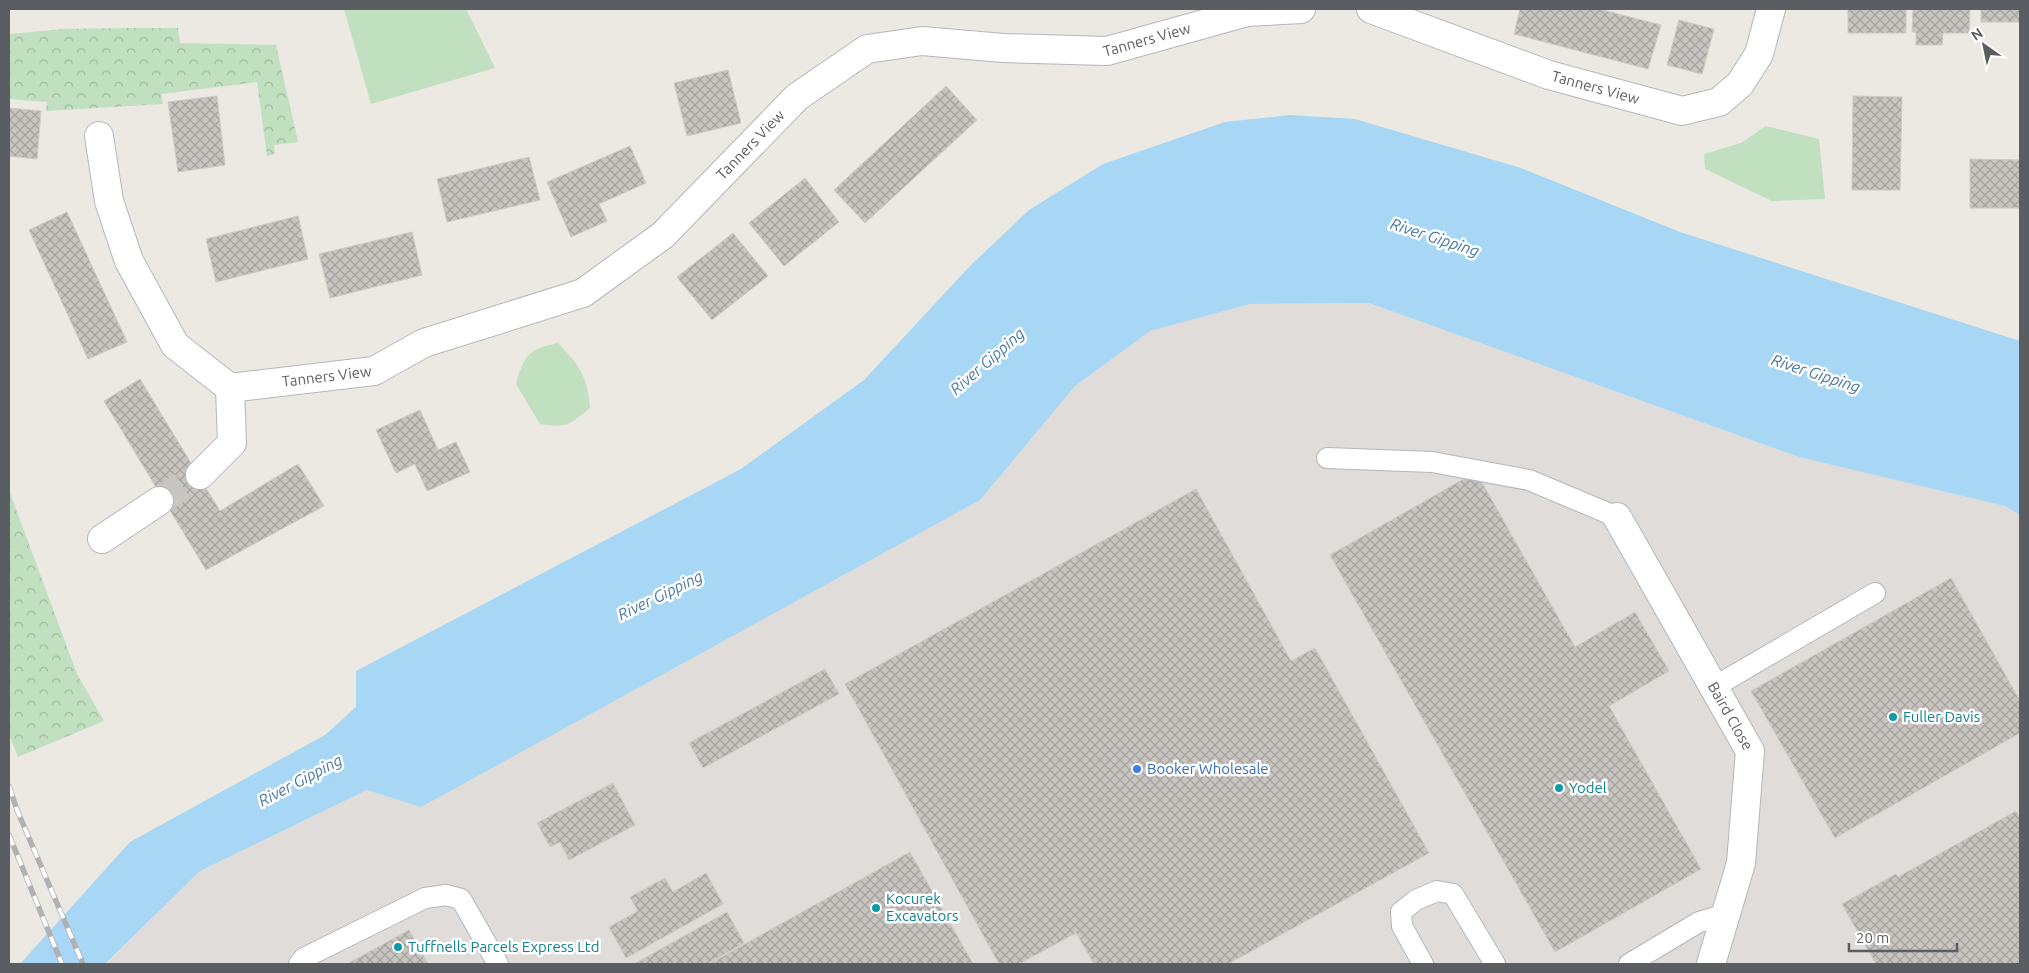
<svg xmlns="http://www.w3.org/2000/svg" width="2029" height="973" viewBox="0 0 2029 973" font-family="Ubuntu,sans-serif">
<defs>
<pattern id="forest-crowns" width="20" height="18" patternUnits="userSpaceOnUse" patternTransform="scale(1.25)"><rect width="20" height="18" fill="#c1e0c0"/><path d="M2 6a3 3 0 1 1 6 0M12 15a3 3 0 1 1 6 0" fill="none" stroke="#a0b99f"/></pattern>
<pattern id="building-cross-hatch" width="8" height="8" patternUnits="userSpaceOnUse" patternTransform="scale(1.25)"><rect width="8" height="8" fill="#c8c5c0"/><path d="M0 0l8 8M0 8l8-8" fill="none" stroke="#a5a39f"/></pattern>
</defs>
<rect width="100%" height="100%" fill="#ebe9e1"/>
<path fill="#dfdcd9" d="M 1369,303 L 1799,457 L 2005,506 L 2020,515 L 2020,964 L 106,964 L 200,871 L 367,790 L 421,806 L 980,500 L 1075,386 L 1150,331 L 1250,304 Z"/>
<path fill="url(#forest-crowns)" d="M 126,28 L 178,28 L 180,43 L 276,45 L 298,142 L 274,145 L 275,154 L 267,156 L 257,82 L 161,94 L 163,104 L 46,111 L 47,102 L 9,99 L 9,34 L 62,29 Z
M 9,490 L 77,674 L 104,721 L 18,757 L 9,735 Z"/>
<path fill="#c1e0c0" d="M 344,9 L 466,9 L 495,68 L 371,104 Z
M 1766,126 L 1819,139 L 1825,199 L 1772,201 L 1705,169 L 1704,154 L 1741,143 Z
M 558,343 C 580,366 587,375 590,408 C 570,424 567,429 540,424 L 516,384 C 525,354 527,350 558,343 Z"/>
<path fill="#a8d6f5" d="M 1290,115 L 1355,119 L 1521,168 L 1680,232 L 2020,341 L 2020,515 L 2005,506 L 1799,457 L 1369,303 L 1250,304 L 1150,331 L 1075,386 L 980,500 L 421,807 L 367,790 L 200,871 L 105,964 L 20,964 L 130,842 L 325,735 L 356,707 L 356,671 L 741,469 L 864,380 L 970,266 L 1029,210 L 1103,164 L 1225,122 Z"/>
<path fill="url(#building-cross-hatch)" stroke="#cfcac1" d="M 1520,9 L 1599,9 L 1661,25 L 1648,69 L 1514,34 Z
M 1848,9 L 1906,9 L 1906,33 L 1848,33 Z
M 1913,9 L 1970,9 L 1969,33 L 1943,33 L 1942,45 L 1916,45 L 1916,32 L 1912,32 Z
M 1981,9 L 2020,9 L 2020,22 L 1981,22 Z
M 1679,20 L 1714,29 L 1702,74 L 1667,65 Z
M 728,70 L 741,123 L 687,136 L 674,83 Z
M 946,86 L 977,120 L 865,223 L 834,190 Z
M 217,96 L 225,165 L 178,172 L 168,102 Z
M 1853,96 L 1902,97 L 1900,190 L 1852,190 Z
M 9,108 L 41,111 L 37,159 L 9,156 Z
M 630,146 L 646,183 L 599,204 L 607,221 L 571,237 L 547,182 Z
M 529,157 L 540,200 L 447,222 L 437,179 Z
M 1970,159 L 2020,160 L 2020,208 L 1970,208 Z
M 805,178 L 839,222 L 784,266 L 749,223 Z
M 67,212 L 127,342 L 88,359 L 29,230 Z
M 298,216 L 308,259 L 216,282 L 206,239 Z
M 412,232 L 422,275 L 330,298 L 319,254 Z
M 733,233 L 768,276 L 712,320 L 677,277 Z
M 140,379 L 220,511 L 298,464 L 324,506 L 206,570 L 104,401 Z
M 420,410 L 438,450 L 456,442 L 470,472 L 427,491 L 415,464 L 396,473 L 376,430 Z
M 1476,472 L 1575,647 L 1635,612 L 1669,671 L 1609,706 L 1701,869 L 1555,952 L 1330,555 Z
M 1196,489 L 1291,661 L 1315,648 L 1429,853 L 1228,964 L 1094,964 L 1076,933 L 1019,964 L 999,964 L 845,684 Z
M 1951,578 L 2020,701 L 2020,733 L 1835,838 L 1751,691 Z
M 825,669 L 839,694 L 703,768 L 689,743 Z
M 613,783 L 635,825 L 569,860 L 560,842 L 550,847 L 537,823 Z
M 2016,811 L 2020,819 L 2020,964 L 1876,964 L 1842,904 L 1896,874 L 1898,877 Z
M 910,852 L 973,964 L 709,964 Z
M 706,873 L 723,904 L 626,958 L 609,927 L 638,911 L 630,897 L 665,878 L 673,892 Z
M 727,912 L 744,943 L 707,964 L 634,964 Z
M 409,930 L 428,964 L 347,964 Z"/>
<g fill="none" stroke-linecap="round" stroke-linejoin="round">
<path stroke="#c7c6c1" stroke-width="28" stroke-dasharray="28 14" stroke-linecap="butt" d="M 159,501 L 200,475"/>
<defs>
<path id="service" d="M 1327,458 L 1432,462 L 1529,480 L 1617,517
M 1714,687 L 1875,593
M 299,964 L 304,958 L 425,898 L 446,895 L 461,899 L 498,964
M 1423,964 L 1402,926 L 1401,912 L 1416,900 L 1437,891 L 1453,894 L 1495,964
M 1629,964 L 1699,922 L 1726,914"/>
<g id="minor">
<path id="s1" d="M 1371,9 L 1549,75 L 1682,111 L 1719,102 L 1740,84 L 1759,54 L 1771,9"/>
<path id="s2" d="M 99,136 L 109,201 L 129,261 L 175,345 L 230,388 L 374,371 L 424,343 L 583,293 L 663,235 L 797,97 L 867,49 L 922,41 L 1003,48 L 1107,51 L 1247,12 L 1301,9"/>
<path d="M 200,475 L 232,443 L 230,388"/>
<path id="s3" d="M 1617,517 L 1750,751 L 1741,863 L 1711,964"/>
<path d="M 102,539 L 159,501"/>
</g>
</defs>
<use href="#service" stroke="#b4b7bb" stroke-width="22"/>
<use href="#minor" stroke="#b4b7bb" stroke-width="30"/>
<use href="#service" stroke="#fff" stroke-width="20"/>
<use href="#minor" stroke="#fff" stroke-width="28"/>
<defs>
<path id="rail" d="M 9,786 L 17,810 L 83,964
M 9,835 L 62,964"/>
</defs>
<use href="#rail" stroke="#b0b1b1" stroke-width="5.5"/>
<use href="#rail" stroke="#fff" stroke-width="4" stroke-dasharray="11" stroke-linecap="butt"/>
</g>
<g fill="#0f9aa8" stroke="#fff" stroke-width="2">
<circle cx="1893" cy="717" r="5"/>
<circle cx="1559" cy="788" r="5"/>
<circle cx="876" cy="908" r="5"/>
<circle cx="398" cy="947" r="5"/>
</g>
<circle fill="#3f7fe0" stroke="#fff" stroke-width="2" cx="1137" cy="769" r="5"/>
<g text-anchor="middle" stroke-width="5" stroke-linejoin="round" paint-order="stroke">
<g font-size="15" fill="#5a5d61" stroke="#fff">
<text dy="5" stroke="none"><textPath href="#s2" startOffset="1322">Tanners View</textPath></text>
<text dy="5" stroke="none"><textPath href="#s1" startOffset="238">Tanners View</textPath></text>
<text dy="5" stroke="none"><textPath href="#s2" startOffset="888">Tanners View</textPath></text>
<text dy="5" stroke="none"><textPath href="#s2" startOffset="392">Tanners View</textPath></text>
<text dy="5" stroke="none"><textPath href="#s3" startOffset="229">Baird Close</textPath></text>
</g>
<g font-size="15" fill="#0d838f" stroke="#fff" text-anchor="start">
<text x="1903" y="722">Fuller Davis</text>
<text x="1569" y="793">Yodel</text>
<text x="886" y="904">Kocurek<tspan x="886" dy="17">Excavators</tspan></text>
<text x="408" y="952">Tuffnells Parcels Express Ltd</text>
</g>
<g font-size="15" fill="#366cbe" stroke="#fff" text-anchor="start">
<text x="1147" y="774">Booker Wholesale</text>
</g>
<g font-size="16" font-style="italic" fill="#4878a4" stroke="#fff">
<text transform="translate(1435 237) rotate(18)" y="6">River Gipping</text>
<text transform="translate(987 361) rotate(-41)" y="6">River Gipping</text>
<text transform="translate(1816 373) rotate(18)" y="6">River Gipping</text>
<text transform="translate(660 595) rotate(-26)" y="6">River Gipping</text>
<text transform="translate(300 780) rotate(-28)" y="6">River Gipping</text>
</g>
</g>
<rect width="2029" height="973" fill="none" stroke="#5a5d61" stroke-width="20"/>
<g transform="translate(1984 45) rotate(327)" stroke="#ffffff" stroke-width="4" paint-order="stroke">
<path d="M0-4L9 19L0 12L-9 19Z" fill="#5a5d61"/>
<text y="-8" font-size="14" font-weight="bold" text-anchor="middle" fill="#5a5d61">N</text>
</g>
<path d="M1849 943v8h108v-8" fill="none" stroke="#5a5d61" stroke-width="2.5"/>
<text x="1856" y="943" font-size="15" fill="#5a5d61" stroke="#ffffff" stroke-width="4" paint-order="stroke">20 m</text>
</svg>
